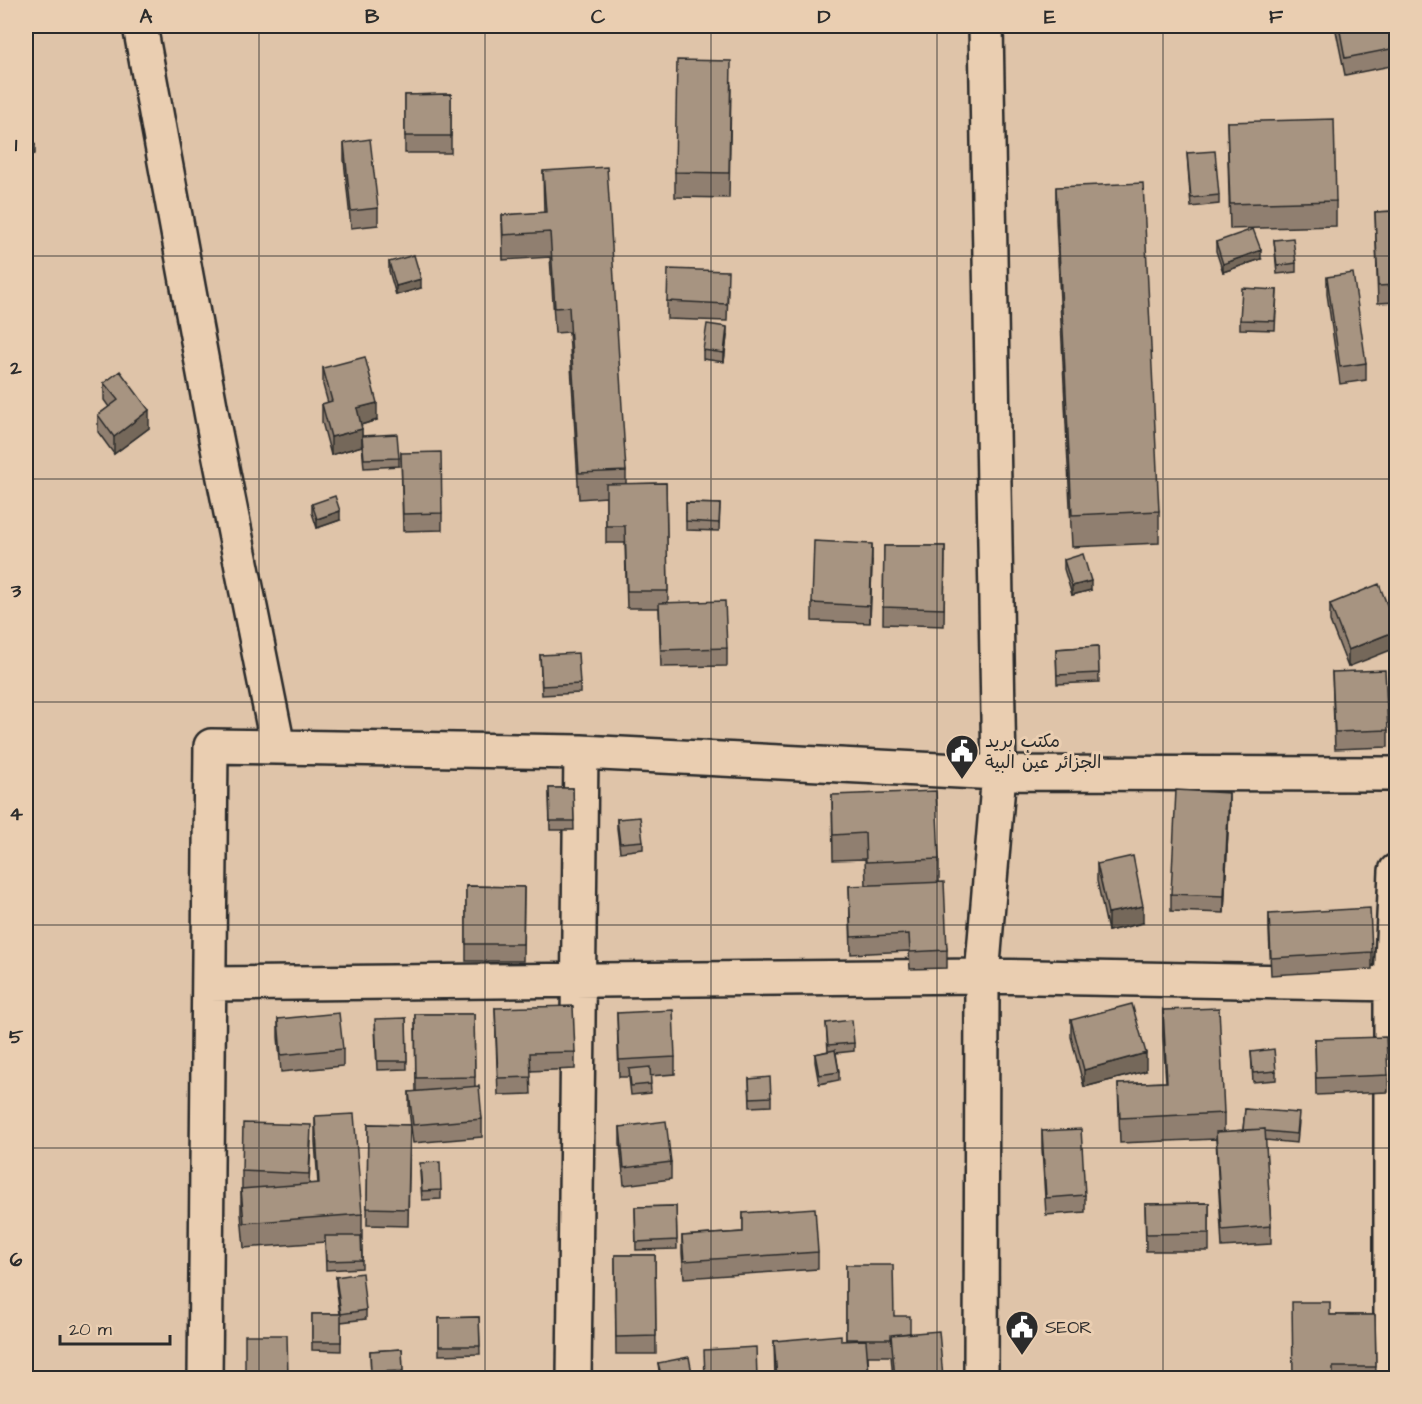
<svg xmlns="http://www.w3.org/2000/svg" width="1422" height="1404" viewBox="0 0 1422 1404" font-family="'Architects Daughter','Playpen Sans Arabic',sans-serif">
<rect width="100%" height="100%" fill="#dfc4a9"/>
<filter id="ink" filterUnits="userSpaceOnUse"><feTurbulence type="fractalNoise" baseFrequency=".0167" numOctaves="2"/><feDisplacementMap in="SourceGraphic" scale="12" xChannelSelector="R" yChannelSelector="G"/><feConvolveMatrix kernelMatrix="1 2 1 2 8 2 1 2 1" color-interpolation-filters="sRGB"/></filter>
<g filter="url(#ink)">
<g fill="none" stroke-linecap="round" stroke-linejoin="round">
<defs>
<path id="minor" d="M 140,26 L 215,433 L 278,747
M 209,984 L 982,976 L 1396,984
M 205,1378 L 211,746 L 581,752 L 999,773 L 1396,774
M 574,1378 L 581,752
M 981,1378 L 982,976 L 999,773 L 986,26
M 1391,1378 L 1391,984 L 1396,871"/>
</defs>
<use href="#minor" stroke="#2b2b2b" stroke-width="38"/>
<use href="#minor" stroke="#eaceb1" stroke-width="33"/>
</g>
<path fill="#907f6f" stroke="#2b2b2b" stroke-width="1.5" d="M 1335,26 L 1396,26 L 1396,65 L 1345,75 Z
M 731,86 L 729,198 L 675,197 L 675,172 Z
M 451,94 L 451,153 L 405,153 L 405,95 Z
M 1227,122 L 1336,201 L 1336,226 L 1230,229 Z
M 344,143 L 378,208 L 378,225 L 351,228 L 344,160 Z
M 1187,153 L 1219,195 L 1219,204 L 1191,207 Z
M 543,171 L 626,471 L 626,484 L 666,483 L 668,603 L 727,648 L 727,666 L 661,667 L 659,608 L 627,608 L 625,543 L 606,543 L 606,497 L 579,499 L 569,332 L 555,333 L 550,257 L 503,260 L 502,215 L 544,213 Z
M 1056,187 L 1159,511 L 1159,543 L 1072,547 L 1056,219 Z
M 1396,211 L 1396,302 L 1378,303 L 1375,212 Z
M 1274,240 L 1296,263 L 1296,272 L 1277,274 Z
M 1216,242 L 1261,259 L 1223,272 L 1216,251 Z
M 389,262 L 421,288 L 396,295 L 389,271 Z
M 1327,277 L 1366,363 L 1366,380 L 1340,384 L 1327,294 Z
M 728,289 L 727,321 L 667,319 L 667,301 Z
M 1277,290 L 1275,330 L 1240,329 L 1240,320 Z
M 727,336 L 724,362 L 703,359 L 703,350 Z
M 323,368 L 377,420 L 361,425 L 362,436 L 399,458 L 399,466 L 364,468 L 362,445 L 362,446 L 331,455 L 322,422 L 322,404 L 328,403 L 323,385 Z
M 104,383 L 149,428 L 114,454 L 98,432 L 98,415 L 109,407 L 104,400 Z
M 401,453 L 442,513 L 442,530 L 403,531 Z
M 686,503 L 720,504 L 719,531 L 686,530 Z
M 312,504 L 340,520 L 317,528 L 312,513 Z
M 884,546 L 945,546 L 944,626 L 883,624 Z
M 1064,560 L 1091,590 L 1072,595 L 1064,569 Z
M 872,561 L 870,623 L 812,621 L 812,603 Z
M 1330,604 L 1396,628 L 1348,667 L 1330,621 Z
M 1098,646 L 1099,682 L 1057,684 L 1056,649 Z
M 540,655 L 580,684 L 580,693 L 542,695 Z
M 1332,672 L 1388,730 L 1388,747 L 1335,749 Z
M 549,788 L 573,788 L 574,830 L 550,830 Z
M 832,795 L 939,859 L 939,882 L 947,950 L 947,968 L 910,969 L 909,951 L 851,954 L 849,886 L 866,886 L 865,859 L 833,860 Z
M 1229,810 L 1224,913 L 1171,911 L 1171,894 Z
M 617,819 L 643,841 L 643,849 L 620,852 L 617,828 Z
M 1097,864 L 1143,923 L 1108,931 L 1097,881 Z
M 466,886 L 524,887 L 523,961 L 466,961 Z
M 1269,914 L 1372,952 L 1372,969 L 1271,975 L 1269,931 Z
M 495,1008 L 575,1052 L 575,1069 L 530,1071 L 531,1094 L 498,1095 Z
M 1163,1010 L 1224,1113 L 1224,1132 L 1243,1130 L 1245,1109 L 1299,1122 L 1297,1143 L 1265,1140 L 1271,1226 L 1271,1244 L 1222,1247 L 1216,1139 L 1120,1143 L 1118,1084 L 1166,1082 L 1163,1036 Z
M 617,1013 L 675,1057 L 675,1074 L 650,1076 L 651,1093 L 631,1095 L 629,1077 L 619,1077 Z
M 415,1014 L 474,1014 L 475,1086 L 482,1119 L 482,1137 L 413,1143 L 409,1110 L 409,1092 L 416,1092 Z
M 406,1018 L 407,1069 L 377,1070 L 375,1028 Z
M 278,1019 L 343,1049 L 343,1066 L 281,1072 L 278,1037 Z
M 1071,1020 L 1146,1071 L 1084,1087 L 1071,1037 Z
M 826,1023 L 854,1043 L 854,1051 L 836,1053 L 839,1072 L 839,1080 L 819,1084 L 815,1062 L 815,1054 L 828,1051 Z
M 1315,1039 L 1388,1075 L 1388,1092 L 1316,1095 Z
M 1251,1052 L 1276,1071 L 1276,1080 L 1253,1082 Z
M 749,1079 L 771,1097 L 771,1106 L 750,1107 Z
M 315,1116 L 362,1214 L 362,1268 L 326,1270 L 325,1242 L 244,1248 L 241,1214 L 241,1189 L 247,1189 L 242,1189 L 242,1171 L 311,1142 L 309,1184 L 318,1184 L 315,1142 Z
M 368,1124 L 410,1125 L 408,1226 L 367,1225 Z
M 620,1127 L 671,1162 L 671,1179 L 624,1185 L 620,1144 Z
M 1042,1131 L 1085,1195 L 1085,1212 L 1046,1215 L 1042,1149 Z
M 420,1172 L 441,1190 L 441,1199 L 422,1200 Z
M 1209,1203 L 1209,1251 L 1146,1251 L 1145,1204 Z
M 676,1206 L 677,1249 L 636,1250 L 635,1207 Z
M 743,1213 L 818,1252 L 818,1269 L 684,1278 L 682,1253 L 682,1236 L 743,1232 Z
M 615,1255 L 655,1255 L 656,1354 L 616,1354 Z
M 846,1265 L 910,1333 L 943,1378 L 893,1378 L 891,1356 L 868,1356 L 869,1378 L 775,1378 L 774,1341 L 846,1341 Z
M 336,1277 L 366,1310 L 366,1319 L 341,1322 L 341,1351 L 312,1350 L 312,1314 L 340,1314 L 336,1285 Z
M 1330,1315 L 1375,1315 L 1376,1378 L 1292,1378 Z
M 479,1317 L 480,1354 L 439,1355 L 439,1318 Z
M 402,1349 L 403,1378 L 371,1378 L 370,1351 Z
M 658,1363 L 693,1378 L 660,1378 Z"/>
<path fill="#75685a" stroke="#2b2b2b" stroke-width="1.5" d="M 35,145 L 35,154 L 26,157 L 26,149 Z
M 1261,250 L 1261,259 L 1223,272 L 1223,264 Z
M 421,279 L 421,288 L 396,295 L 396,286 Z
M 727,327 L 727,336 L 724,362 L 724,353 Z
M 377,403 L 377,420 L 357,426 L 357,408 Z
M 149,410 L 149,428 L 114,454 L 114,437 Z
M 362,429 L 362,446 L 331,455 L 331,437 Z
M 340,511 L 340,520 L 317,528 L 317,519 Z
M 872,544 L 872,561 L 870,623 L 870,606 Z
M 1091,581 L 1091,590 L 1072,595 L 1072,586 Z
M 1396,631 L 1396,648 L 1348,667 L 1348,650 Z
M 1229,793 L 1229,810 L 1224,913 L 1224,896 Z
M 1143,906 L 1143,923 L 1108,931 L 1108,913 Z
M 1146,1053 L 1146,1071 L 1084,1087 L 1084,1070 Z"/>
<path fill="#a79481" stroke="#2b2b2b" stroke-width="1.5" d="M 1339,26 L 1396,26 L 1396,48 L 1345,58 Z
M 677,60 L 731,61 L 729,173 L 675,172 Z
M 451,94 L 451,136 L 405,136 L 405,95 Z
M 1334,119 L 1336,201 L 1230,204 L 1227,122 Z
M 26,122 L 35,145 L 26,149 Z
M 370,139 L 378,208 L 351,211 L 344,143 Z
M 1215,151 L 1219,195 L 1191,198 L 1187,153 Z
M 607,167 L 626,471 L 579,473 L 569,307 L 555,308 L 550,232 L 503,235 L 502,215 L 546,212 L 543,171 Z
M 1143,183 L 1159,511 L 1072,515 L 1056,187 Z
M 1396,211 L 1396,285 L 1378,286 L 1375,212 Z
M 1253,229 L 1261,250 L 1223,264 L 1216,242 Z
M 1293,238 L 1296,263 L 1277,266 L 1274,240 Z
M 414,255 L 421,279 L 396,286 L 389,262 Z
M 668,269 L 728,271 L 727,304 L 667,301 Z
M 1353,273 L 1366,363 L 1340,367 L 1327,277 Z
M 1242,288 L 1277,290 L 1275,321 L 1240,320 Z
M 707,324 L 727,327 L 724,353 L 703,350 Z
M 365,357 L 377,403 L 357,408 L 362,429 L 331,437 L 322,404 L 332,401 L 323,368 Z
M 120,371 L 149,410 L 114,437 L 98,415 L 118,400 L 104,383 Z
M 397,434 L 399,458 L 364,459 L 362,436 Z
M 441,452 L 442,513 L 403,514 L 401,453 Z
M 666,483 L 668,591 L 627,591 L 625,526 L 606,526 L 606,484 Z
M 335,496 L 340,511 L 317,519 L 312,504 Z
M 686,503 L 720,504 L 719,523 L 686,521 Z
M 814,541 L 872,544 L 870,606 L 812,603 Z
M 884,546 L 945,546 L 944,609 L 883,607 Z
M 1083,554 L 1091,581 L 1072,586 L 1064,560 Z
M 1379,584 L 1396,628 L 1396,631 L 1348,650 L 1330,604 Z
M 725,601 L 727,648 L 661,650 L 659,603 Z
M 1098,646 L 1099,673 L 1057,675 L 1056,649 Z
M 578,653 L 580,684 L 542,686 L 540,655 Z
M 1385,670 L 1388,730 L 1335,732 L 1332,672 Z
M 549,788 L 573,788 L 574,821 L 550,821 Z
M 1176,790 L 1229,793 L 1224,896 L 1171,894 Z
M 936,791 L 939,859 L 866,862 L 865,833 L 833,835 L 832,795 Z
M 640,817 L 643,841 L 620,843 L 617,819 Z
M 1133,856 L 1143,906 L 1108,913 L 1097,864 Z
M 944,882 L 947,950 L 910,952 L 909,934 L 851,937 L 849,886 Z
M 466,886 L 524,887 L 523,944 L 466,944 Z
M 1370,908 L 1372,952 L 1271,958 L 1269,914 Z
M 1132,1004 L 1146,1053 L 1084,1070 L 1071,1020 Z
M 573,1006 L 575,1052 L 530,1053 L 531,1077 L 498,1078 L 495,1008 Z
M 1219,1008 L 1224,1113 L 1120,1118 L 1118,1084 L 1167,1082 L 1163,1010 Z
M 673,1010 L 675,1057 L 619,1060 L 617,1013 Z
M 339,1013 L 343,1049 L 281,1055 L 278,1019 Z
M 415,1014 L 474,1014 L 475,1077 L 416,1078 Z
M 406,1018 L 407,1061 L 377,1061 L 375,1019 Z
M 852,1020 L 854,1043 L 828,1045 L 826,1023 Z
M 1386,1037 L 1388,1075 L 1316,1078 L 1315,1039 Z
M 1274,1049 L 1276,1071 L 1253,1073 L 1251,1052 Z
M 835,1050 L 839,1072 L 819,1075 L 815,1054 Z
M 650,1067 L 651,1084 L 631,1086 L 629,1069 Z
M 770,1077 L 771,1097 L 750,1098 L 749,1079 Z
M 479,1086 L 482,1119 L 413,1125 L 409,1092 Z
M 1245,1109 L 1299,1113 L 1297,1134 L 1265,1131 L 1265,1129 L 1243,1130 Z
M 354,1114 L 362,1214 L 244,1223 L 241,1189 L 319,1183 L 315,1116 Z
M 666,1121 L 671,1162 L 624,1168 L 620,1127 Z
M 243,1123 L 311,1125 L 309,1174 L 242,1171 Z
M 368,1124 L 410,1125 L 408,1209 L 367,1208 Z
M 1081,1129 L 1085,1195 L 1046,1198 L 1042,1131 Z
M 1265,1129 L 1271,1226 L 1222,1230 L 1216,1132 Z
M 440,1162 L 441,1190 L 422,1191 L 420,1163 Z
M 1209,1203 L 1209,1233 L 1146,1234 L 1145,1204 Z
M 676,1206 L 677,1240 L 636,1242 L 635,1207 Z
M 815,1208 L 818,1252 L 684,1261 L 682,1236 L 743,1232 L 743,1213 Z
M 325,1236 L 361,1236 L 362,1260 L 326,1261 Z
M 615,1255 L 655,1255 L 656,1336 L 616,1337 Z
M 846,1265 L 893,1265 L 894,1316 L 910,1316 L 910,1333 L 891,1335 L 891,1339 L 846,1339 Z
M 362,1273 L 366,1310 L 341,1314 L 336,1277 Z
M 1292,1302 L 1330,1302 L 1330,1315 L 1375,1315 L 1376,1367 L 1333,1367 L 1333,1378 L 1293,1378 Z
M 312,1314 L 341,1314 L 341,1342 L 312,1342 Z
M 479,1317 L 480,1346 L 439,1346 L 439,1318 Z
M 939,1331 L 943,1378 L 895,1378 L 891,1335 Z
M 245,1335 L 287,1335 L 288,1378 L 245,1378 Z
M 841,1335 L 841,1341 L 866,1340 L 869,1378 L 777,1378 L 774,1341 Z
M 756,1347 L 757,1378 L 705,1378 L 704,1350 Z
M 402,1349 L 403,1371 L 371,1372 L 370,1351 Z
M 689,1357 L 693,1378 L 662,1378 L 658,1363 Z"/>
</g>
<path fill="none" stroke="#2b2b2b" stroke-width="1.5" stroke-opacity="0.55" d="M 259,26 L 259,1378M 485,26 L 485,1378M 711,26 L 711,1378M 937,26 L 937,1378M 1163,26 L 1163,1378M 26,256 L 1396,256M 26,479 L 1396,479M 26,702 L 1396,702M 26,925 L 1396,925M 26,1148 L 1396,1148"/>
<defs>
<symbol id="civic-pin" viewBox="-11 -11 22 30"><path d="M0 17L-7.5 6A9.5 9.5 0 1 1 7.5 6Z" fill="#2b2b2b" stroke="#eaceb1"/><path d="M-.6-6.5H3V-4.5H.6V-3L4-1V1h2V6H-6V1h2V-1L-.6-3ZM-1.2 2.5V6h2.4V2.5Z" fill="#fff"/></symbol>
</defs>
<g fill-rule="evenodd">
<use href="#civic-pin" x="943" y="732" width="38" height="52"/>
<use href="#civic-pin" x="1003" y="1308" width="38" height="52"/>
</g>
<g text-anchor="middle" stroke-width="6" stroke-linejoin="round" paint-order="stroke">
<g font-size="18" fill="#2b2b2b" stroke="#eaceb1" text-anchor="start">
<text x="985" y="747">مكتب بريد<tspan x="985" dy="21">الجزائر عين البية</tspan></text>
<text x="1045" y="1333">SEOR</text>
</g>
</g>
<rect width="1422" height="1404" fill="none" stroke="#eaceb1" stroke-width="66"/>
<path d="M60 1335v9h110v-9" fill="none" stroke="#2b2b2b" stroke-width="3"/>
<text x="69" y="1335" font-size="18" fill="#2b2b2b" stroke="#eaceb1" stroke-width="4.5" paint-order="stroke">20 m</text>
<rect x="33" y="33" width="1356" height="1338" fill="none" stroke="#2b2b2b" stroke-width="2"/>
<g font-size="20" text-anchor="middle" font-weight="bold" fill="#2b2b2b">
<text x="146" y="23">A</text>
<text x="372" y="23">B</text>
<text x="598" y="23">C</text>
<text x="824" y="23">D</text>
<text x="1050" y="23">E</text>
<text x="1276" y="23">F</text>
<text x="16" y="151">1</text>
<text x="16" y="374">2</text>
<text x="16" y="597">3</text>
<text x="16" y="820">4</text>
<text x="16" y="1043">5</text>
<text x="16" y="1266">6</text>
</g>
</svg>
